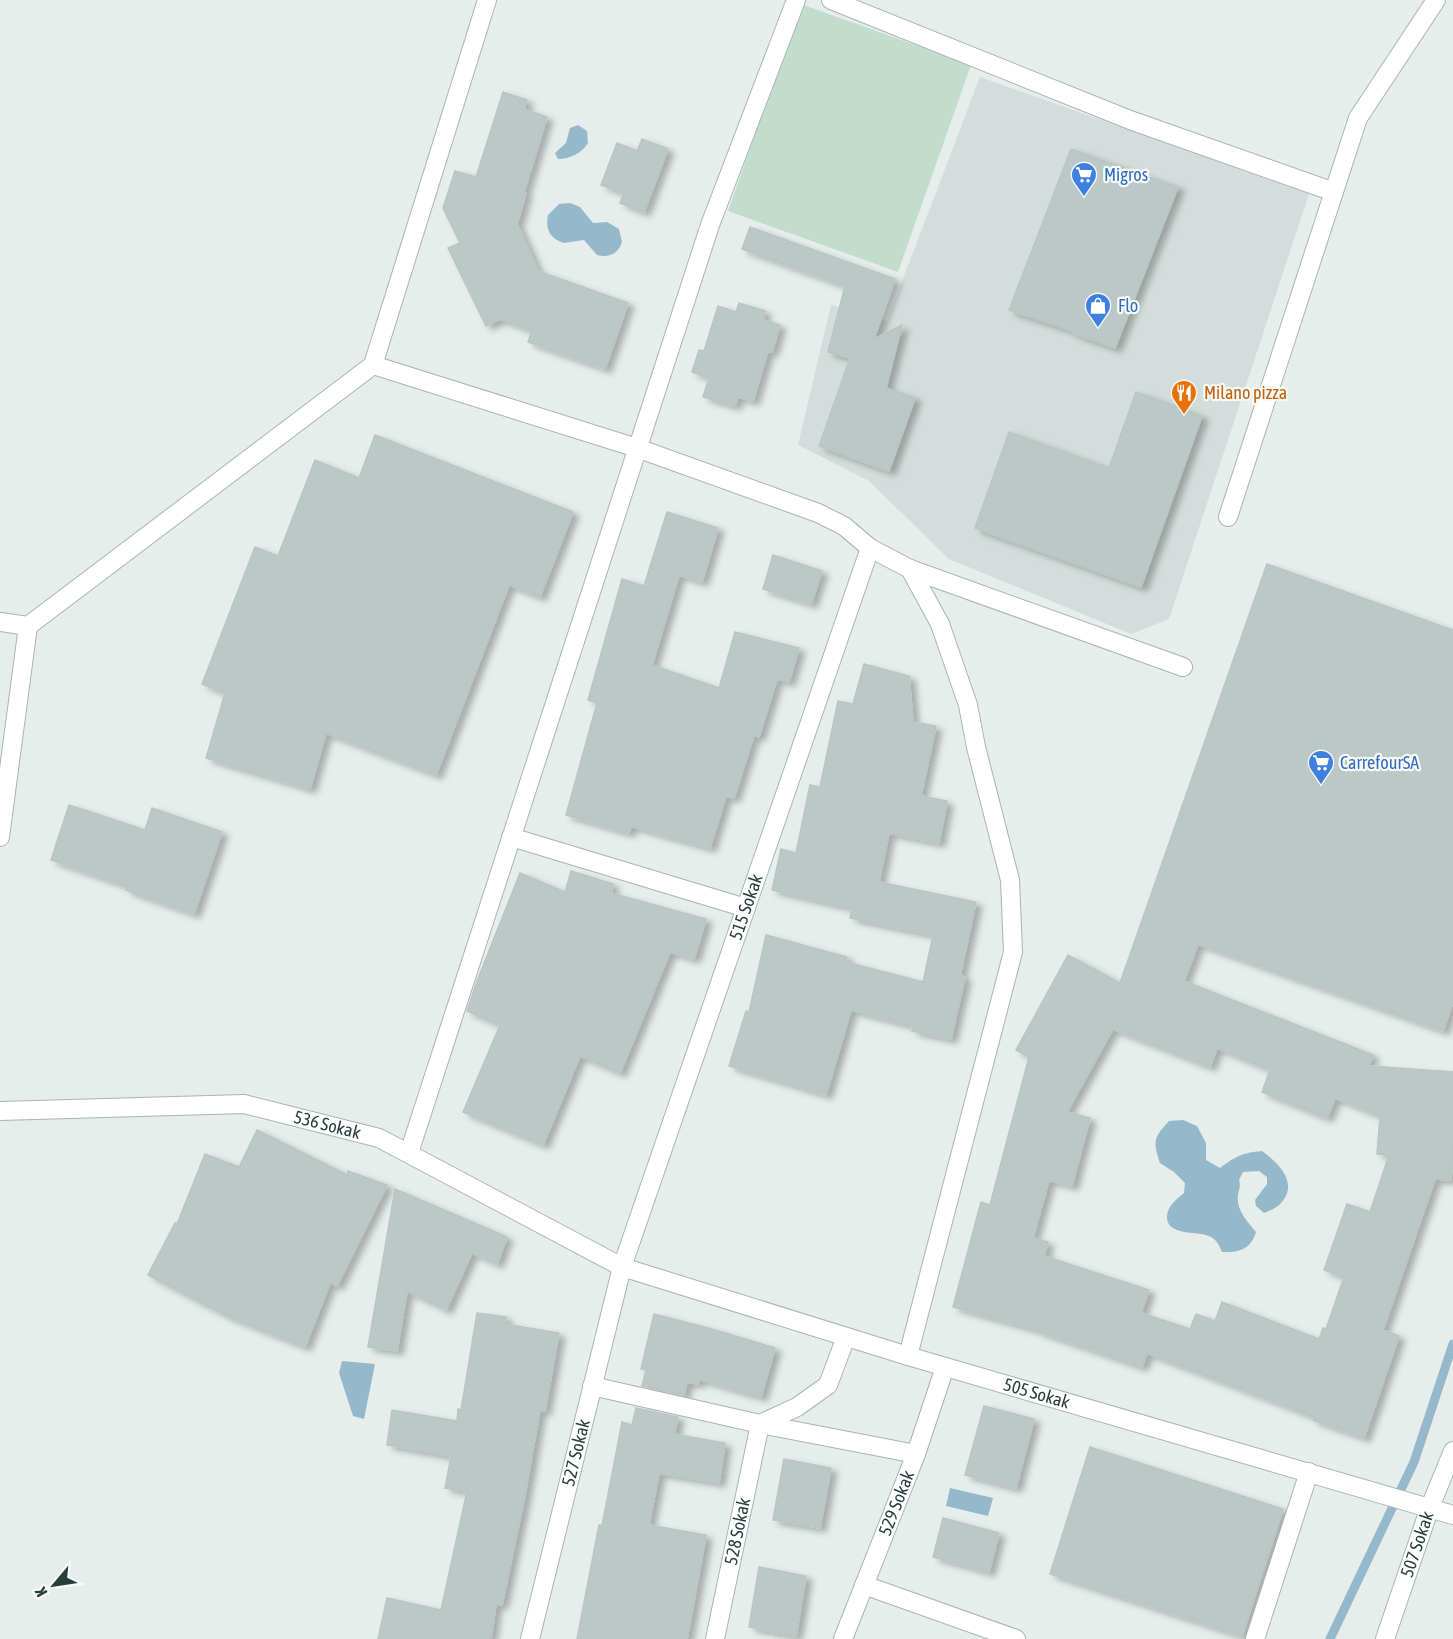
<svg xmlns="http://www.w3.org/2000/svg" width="1453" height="1639" viewBox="0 0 1453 1639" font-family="'Asap Condensed',sans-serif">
<defs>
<filter id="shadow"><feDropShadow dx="6" dy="4" stdDeviation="3" flood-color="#0004"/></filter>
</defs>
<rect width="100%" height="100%" fill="#e6edeb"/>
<path fill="#d4dddb" d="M 980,77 L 1309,194 L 1169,619 L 1131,634 L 949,559 L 869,481 L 798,445 L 831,305 L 887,321 Z"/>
<path fill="#c2dccd" d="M 801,4 L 971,65 L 898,272 L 728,211 Z"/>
<path fill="#95b9cb" d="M 578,125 L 587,131 L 588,143 C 582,153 570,159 558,159 L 555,153 L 566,143 L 570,128 Z
M 570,203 L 580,207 L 593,223 L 607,222 L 619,229 L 622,242 C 618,254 609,258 597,255 L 584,240 L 564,243 C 550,239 545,229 548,215 L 559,204 Z
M 1183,1120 L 1197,1126 L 1206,1143 L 1206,1160 L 1220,1168 C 1236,1156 1242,1153 1262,1151 C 1279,1163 1299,1183 1281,1203 C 1277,1208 1269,1211 1264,1213 L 1256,1206 L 1255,1200 L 1267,1184 L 1267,1177 L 1259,1171 L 1243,1172 L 1239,1180 C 1241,1187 1239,1189 1238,1195 C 1236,1210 1247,1221 1256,1232 C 1251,1249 1239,1253 1222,1252 C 1220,1247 1217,1240 1211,1237 C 1199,1230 1166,1237 1167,1216 C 1168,1205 1177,1199 1184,1193 L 1185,1183 L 1174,1172 L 1160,1163 C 1153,1142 1153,1138 1169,1121 Z
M 342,1361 L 375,1364 L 364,1419 L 353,1416 L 339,1373 Z
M 950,1488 L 993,1498 L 988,1516 L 946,1506 Z"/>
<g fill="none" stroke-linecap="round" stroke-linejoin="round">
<path stroke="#95b9cb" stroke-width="9" d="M 1330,1639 L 1414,1462 L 1453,1344"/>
</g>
<path fill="#bcc8c5" stroke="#b9c6c3" stroke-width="1.5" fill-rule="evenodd" filter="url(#shadow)" d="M 503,92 L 527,100 L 524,109 L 547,117 L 524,192 L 526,193 L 517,224 L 538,271 L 628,303 L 605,369 L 528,342 L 532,331 L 500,319 L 486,326 L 448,248 L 460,243 L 443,208 L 455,171 L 476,177 Z
M 642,139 L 668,149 L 644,212 L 620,203 L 624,193 L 601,185 L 617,143 L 637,151 Z
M 1071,149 L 1178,187 L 1115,348 L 1073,333 L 1073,331 L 1009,310 Z
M 750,227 L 895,279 L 874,339 L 902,325 L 886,388 L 915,398 L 889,471 L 819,446 L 850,358 L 828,352 L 845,286 L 742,249 Z
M 739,303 L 765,311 L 763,320 L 780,325 L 772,352 L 768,351 L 753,401 L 738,397 L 735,406 L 703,397 L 709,378 L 692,372 L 699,350 L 704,351 L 718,306 L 736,312 Z
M 1136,392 L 1202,416 L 1141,587 L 975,528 L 1009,432 L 1109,468 Z
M 375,435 L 573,512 L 540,597 L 509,585 L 436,775 L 326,733 L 310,789 L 206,758 L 225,693 L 202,684 L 255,547 L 278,556 L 315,460 L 359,478 Z
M 667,512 L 718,528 L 702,582 L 679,575 L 652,665 L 719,688 L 735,632 L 799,648 L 789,682 L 777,679 L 759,737 L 754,735 L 734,798 L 726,796 L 710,848 L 631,826 L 629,833 L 566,815 L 597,703 L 588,700 L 622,579 L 644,586 Z
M 773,555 L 822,571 L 811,604 L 763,589 Z
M 1267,564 L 1453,630 L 1453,1002 L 1443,1031 L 1198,944 L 1184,981 L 1373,1055 L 1369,1066 L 1453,1072 L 1453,1147 L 1451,1180 L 1435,1179 L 1383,1330 L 1399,1336 L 1364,1438 L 1313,1420 L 1314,1417 L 1147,1353 L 1142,1367 L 1039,1332 L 1040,1331 L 953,1307 L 981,1202 L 990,1205 L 1029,1057 L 1016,1050 L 1068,955 L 1120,983 ZM 1113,1029 L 1210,1067 L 1217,1048 L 1270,1070 L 1262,1092 L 1327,1118 L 1335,1098 L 1380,1116 L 1377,1154 L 1389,1155 L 1370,1212 L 1347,1204 L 1324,1270 L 1344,1277 L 1326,1329 L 1323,1328 L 1319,1339 L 1222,1302 L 1215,1321 L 1196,1314 L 1190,1329 L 1141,1313 L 1149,1290 L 1044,1256 L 1048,1242 L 1033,1238 L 1049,1180 L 1072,1186 L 1090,1118 L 1067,1112 Z
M 864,664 L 909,676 L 913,722 L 936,726 L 921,796 L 947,801 L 939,843 L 889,833 L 879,882 L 976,902 L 960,976 L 965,977 L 951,1039 L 912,1031 L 913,1026 L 851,1010 L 826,1095 L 729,1066 L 746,1011 L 749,1012 L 766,935 L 847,957 L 846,962 L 923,982 L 933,935 L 850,918 L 852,908 L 772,890 L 781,849 L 796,853 L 810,785 L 820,787 L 838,701 L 853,704 Z
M 69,805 L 145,830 L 152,808 L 222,832 L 194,914 L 126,890 L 127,886 L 51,860 Z
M 571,871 L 613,884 L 611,893 L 706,919 L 694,959 L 670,952 L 620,1073 L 580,1056 L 543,1145 L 463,1112 L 500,1025 L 467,1011 L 477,981 L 520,873 L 565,892 Z
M 257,1130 L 347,1175 L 348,1171 L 387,1185 L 337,1286 L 330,1283 L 305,1347 L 227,1316 L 148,1275 L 175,1223 L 177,1224 L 205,1154 L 239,1167 Z
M 395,1189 L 507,1237 L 497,1264 L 472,1253 L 446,1310 L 407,1291 L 397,1351 L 368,1347 Z
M 477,1313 L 506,1317 L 505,1324 L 559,1333 L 545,1411 L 540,1410 L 524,1500 L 502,1605 L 496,1604 L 491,1639 L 378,1639 L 387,1598 L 441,1610 L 467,1491 L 445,1488 L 451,1456 L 387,1445 L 392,1410 L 457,1421 L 458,1409 L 461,1410 Z
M 654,1314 L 712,1329 L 775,1348 L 761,1397 L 699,1379 L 698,1384 L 687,1382 L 684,1395 L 642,1386 L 646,1370 L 641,1369 Z
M 984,1406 L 1034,1419 L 1016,1488 L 965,1475 Z
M 636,1408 L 678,1417 L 674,1434 L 725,1443 L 719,1483 L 659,1473 L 649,1525 L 706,1535 L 687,1639 L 577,1639 L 599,1525 L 602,1526 L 622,1422 L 632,1425 Z
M 1090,1447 L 1283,1509 L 1242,1636 L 1050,1574 Z
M 784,1459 L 831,1468 L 820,1528 L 773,1520 Z
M 943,1518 L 999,1533 L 989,1572 L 933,1557 Z
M 759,1567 L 806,1576 L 796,1636 L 749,1627 Z"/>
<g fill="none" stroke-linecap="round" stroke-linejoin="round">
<defs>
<g id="minor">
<path d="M 831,0 L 1130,120 L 1334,192"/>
<path d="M 373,365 L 637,448 L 818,513 L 844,526 L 870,548 L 910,569 L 940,624 L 968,705 L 976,747 L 1010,880 L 1013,952 L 908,1356"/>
<path d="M 1228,517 L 1358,118 L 1436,0"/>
<path d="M 910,569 L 1183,667"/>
<path d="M 0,622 L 28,626"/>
<path d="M 28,626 L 373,365 L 487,0"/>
<path d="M 0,837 L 28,626"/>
<path d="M 511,837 L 746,908"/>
<path id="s1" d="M 0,1111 L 244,1104 L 379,1138 L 622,1267 L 908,1356 L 1453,1515"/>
<path d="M 409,1153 L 710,225 L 796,0"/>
<path d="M 592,1386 L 760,1424 L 916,1454"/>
<path d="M 864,1585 L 1016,1639"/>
<path id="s2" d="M 530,1639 L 622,1267 L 870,548"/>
<path id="s3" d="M 715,1639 L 760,1424 L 797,1407 L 828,1385 L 846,1337"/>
<path id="s4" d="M 843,1639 L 916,1454 L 945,1367"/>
<path d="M 1255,1639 L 1309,1472"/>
<path id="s5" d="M 1385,1639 L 1430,1507 L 1453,1451"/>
</g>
</defs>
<use href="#minor" stroke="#a9b5b3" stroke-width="20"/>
<use href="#minor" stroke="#fff" stroke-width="18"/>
</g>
<defs>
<symbol id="supermarket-pin" viewBox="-11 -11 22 30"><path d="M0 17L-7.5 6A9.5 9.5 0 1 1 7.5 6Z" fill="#3f7fe0" stroke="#f6faf9"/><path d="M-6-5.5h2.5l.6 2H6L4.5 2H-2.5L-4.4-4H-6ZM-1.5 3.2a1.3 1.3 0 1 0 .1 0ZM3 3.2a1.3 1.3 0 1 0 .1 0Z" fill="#fff"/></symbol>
<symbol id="shop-pin" viewBox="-11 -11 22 30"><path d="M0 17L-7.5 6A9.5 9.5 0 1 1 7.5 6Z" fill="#3f7fe0" stroke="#f6faf9"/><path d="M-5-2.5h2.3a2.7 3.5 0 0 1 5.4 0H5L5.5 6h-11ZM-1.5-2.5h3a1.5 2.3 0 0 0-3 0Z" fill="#fff"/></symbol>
<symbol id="restaurant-pin" viewBox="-11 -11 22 30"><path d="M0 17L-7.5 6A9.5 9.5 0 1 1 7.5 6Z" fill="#e8710a" stroke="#f6faf9"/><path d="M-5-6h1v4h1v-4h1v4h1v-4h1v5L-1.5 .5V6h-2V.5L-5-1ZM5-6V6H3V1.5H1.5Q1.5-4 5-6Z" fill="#fff"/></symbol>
</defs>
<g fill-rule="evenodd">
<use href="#supermarket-pin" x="1069" y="160" width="30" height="40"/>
<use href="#shop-pin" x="1083" y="291" width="30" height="40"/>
<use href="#restaurant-pin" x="1169" y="378" width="30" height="40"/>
<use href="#supermarket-pin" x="1306" y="748" width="30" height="40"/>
</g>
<g text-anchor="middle" stroke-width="4.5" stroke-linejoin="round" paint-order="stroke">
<g font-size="18" fill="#366cbe" stroke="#f6faf9" text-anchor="start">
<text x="1104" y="181">Migros</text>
<text x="1118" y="312">Flo</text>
<text x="1340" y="769">CarrefourSA</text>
</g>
<g font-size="18" fill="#c56008" stroke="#f6faf9" text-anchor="start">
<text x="1204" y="399">Milano pizza</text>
</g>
<g font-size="18" fill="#273e3c" stroke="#f6faf9">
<text dy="6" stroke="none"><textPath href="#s2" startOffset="764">515 Sokak</textPath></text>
<text dy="6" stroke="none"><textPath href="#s1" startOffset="330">536 Sokak</textPath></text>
<text dy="6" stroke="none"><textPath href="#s1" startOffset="1092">505 Sokak</textPath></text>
<text dy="6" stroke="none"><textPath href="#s2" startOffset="192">527 Sokak</textPath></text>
<text dy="6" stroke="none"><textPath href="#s4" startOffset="146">529 Sokak</textPath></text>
<text dy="6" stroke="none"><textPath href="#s3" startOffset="110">528 Sokak</textPath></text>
<text dy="6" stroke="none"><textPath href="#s5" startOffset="100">507 Sokak</textPath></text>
</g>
</g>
<g transform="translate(54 1585) rotate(241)" stroke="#f6faf9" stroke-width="4.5" paint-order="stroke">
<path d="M0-4.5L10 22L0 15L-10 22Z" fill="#273e3c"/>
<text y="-9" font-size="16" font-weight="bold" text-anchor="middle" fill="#273e3c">K</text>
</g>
</svg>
